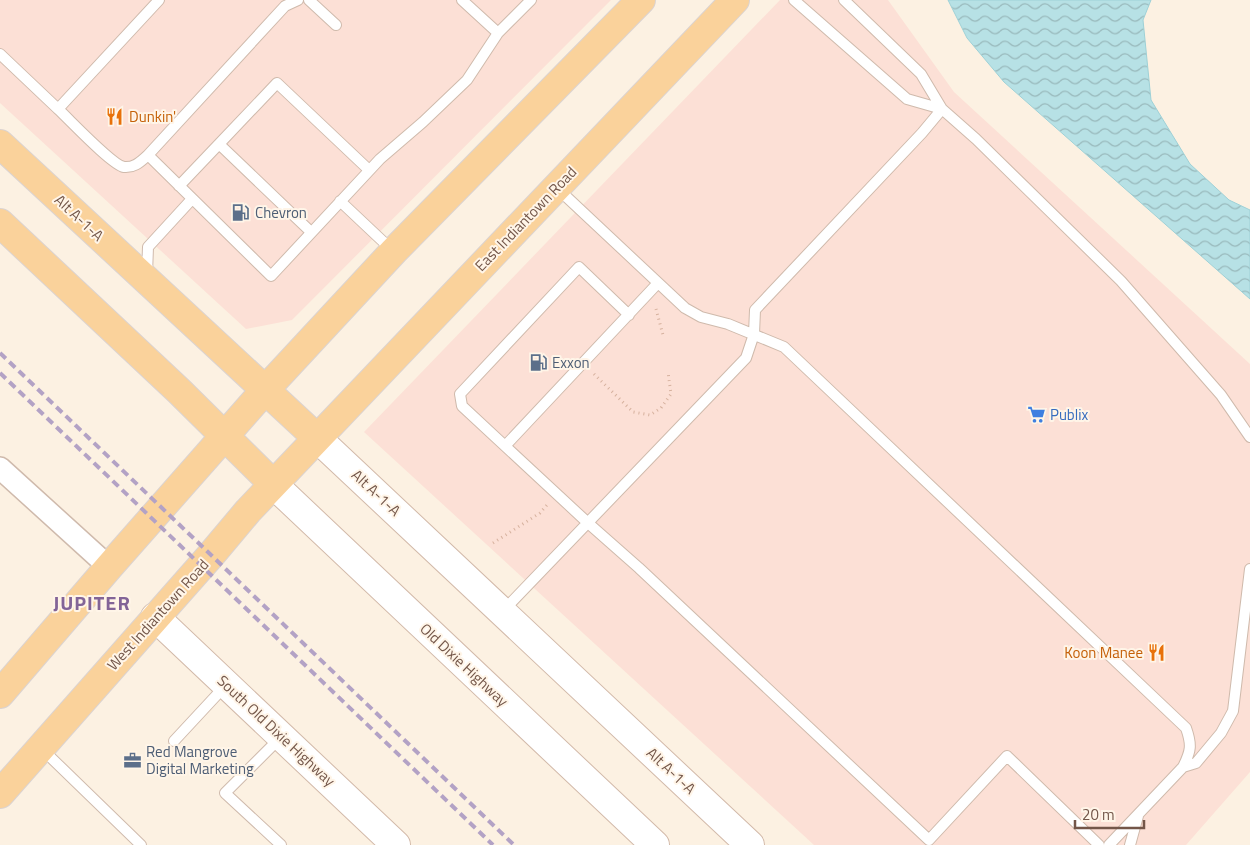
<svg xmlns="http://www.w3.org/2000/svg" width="1250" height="845" viewBox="0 0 1250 845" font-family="'Titillium Web',sans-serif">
<defs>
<pattern id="water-waves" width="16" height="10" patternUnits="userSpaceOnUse" patternTransform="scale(1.25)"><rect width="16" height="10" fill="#b7e1e5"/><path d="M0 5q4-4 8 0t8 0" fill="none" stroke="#99b9bc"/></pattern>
</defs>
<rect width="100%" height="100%" fill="#fcf1e2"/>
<path fill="#fce0d6" d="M 0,0 L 611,0 L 292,320 L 246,329 L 0,103 Z
M 780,0 L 888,0 L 954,92 L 1250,364 L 1250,772 L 1186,845 L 814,845 L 364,432 Z"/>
<path fill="url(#water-waves)" stroke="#9ed1d7" d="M 948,0 L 1151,0 L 1143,20 L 1151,100 L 1190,164 L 1229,200 L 1250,210 L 1250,299 L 1004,82 L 967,38 Z"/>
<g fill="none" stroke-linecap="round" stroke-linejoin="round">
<defs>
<path id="lane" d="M 309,0 L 336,25
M 462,0 L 498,33
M 794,0 L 907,99 L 942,109
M 844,0 L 921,74 L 942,109 L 976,139 L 1121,281 L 1221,395 L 1250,437
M 0,54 L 58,109 L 159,0
M 58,109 C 69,119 112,165 124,167 C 135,168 141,161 148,155 L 271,276 L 380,159 L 423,122 L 467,80 L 498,33 L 531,0
M 148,155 L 285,6 L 298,0
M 179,186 L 219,144
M 557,188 L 685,308 L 701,317 L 728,324 L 784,347 L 1186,728 C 1192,745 1191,751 1183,767 L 1109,845
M 340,201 L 392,250
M 311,232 L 219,144 L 277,83 L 369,170
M 147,274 L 148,247 L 192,199
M 629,315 L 579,267 L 460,394 L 462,406 L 588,523 L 639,568 L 929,840 L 1007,756 L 1099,845
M 505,446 L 658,283
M 503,611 L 746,358 L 754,334 L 755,310 L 922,133 L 942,109
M 281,737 L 225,793 L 281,845
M 174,741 L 226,685
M 41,748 L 141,845
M 1183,767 L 1196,763 L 1221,733 L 1233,711 L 1250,569
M 1130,845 L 1138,816"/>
<path id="street" d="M 0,468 L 109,567"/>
<path id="secondary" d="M 317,438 L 750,845
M 273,484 L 655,845
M 155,617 L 396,845"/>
<path id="primary" d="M 0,144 L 317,438
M 0,223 L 179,391 L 273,484
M 0,694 L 109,567 L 265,390 L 394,251 L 641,0
M 0,794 L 211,555 L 248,511 L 735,0"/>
</defs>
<use href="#lane" stroke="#cfbaac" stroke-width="12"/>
<use href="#street" stroke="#cfbaac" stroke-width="24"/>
<use href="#secondary" stroke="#d2b9a9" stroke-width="30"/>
<use href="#primary" stroke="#dbd3d0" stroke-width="30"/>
<path stroke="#d6b19e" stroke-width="3" stroke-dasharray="1 4" stroke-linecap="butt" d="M 656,309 L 663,335
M 594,374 L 633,412 L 650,415 L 661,408 L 671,394 L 668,372
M 493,543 L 540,513 L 547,505"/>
<use href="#lane" stroke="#fff" stroke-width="10"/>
<use href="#street" stroke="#fff" stroke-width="21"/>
<use href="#secondary" stroke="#fff" stroke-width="28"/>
<use href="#primary" stroke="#fad29b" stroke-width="28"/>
<path stroke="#b3a2c5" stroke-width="4" stroke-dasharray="8 5" stroke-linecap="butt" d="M 0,353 L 514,845
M 0,373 L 493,845"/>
</g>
<defs>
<symbol id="restaurant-bare" viewBox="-9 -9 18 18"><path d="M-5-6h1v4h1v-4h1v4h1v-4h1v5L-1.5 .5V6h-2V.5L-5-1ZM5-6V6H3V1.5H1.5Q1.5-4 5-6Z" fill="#e8710a" stroke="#fff5e8" stroke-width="2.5" paint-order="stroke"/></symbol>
<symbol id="fuel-bare" viewBox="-9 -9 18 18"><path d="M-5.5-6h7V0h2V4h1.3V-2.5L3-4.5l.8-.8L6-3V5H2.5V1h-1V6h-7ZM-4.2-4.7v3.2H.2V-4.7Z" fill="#5c6f8a" stroke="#fff5e8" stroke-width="2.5" paint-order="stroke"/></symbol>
<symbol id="supermarket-bare" viewBox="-9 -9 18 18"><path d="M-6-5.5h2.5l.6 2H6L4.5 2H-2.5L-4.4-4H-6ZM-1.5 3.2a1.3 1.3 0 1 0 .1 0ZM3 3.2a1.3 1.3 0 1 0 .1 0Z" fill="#3f7fe0" stroke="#fff5e8" stroke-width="2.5" paint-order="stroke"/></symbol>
<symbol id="office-bare" viewBox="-9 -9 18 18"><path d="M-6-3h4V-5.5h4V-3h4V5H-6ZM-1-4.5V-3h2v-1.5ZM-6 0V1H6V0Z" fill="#5c6f8a" stroke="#fff5e8" stroke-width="2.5" paint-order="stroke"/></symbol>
</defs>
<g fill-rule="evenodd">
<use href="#restaurant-bare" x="102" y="104" width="25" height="25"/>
<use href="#fuel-bare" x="228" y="200" width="25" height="25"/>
<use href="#fuel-bare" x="526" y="350" width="25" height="25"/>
<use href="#supermarket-bare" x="1024" y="402" width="25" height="25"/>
<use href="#restaurant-bare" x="1144" y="640" width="25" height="25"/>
<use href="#office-bare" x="120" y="748" width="25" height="25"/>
</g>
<g text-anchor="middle" stroke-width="4" stroke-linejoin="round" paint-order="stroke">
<g font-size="15" fill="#c56008" stroke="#fff5e8" text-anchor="start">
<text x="129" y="122">Dunkin'</text>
<text x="1143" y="658" text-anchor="end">Koon Manee</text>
</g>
<g font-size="15" fill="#4e5e75" stroke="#fff5e8" text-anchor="start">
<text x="255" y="218">Chevron</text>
<text x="552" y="368">Exxon</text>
<text x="146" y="757">Red Mangrove<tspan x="146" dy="17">Digital Marketing</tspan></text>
</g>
<g font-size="15" fill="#735649" stroke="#fff5e8">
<text transform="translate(79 218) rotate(43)" y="5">Alt A-1-A</text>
<text transform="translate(526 219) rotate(-46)" y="5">East Indiantown Road</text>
<text transform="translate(376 493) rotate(43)" y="5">Alt A-1-A</text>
<text transform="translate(158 615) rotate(-48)" y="5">West Indiantown Road</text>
<text transform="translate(464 665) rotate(43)" y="5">Old Dixie Highway</text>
<text transform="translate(276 731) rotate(43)" y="5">South Old Dixie Highway</text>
<text transform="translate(671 771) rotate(43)" y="5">Alt A-1-A</text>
</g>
<g font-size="15" fill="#366cbe" stroke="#fff5e8" text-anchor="start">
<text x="1050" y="420">Publix</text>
</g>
<g font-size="20" font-weight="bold" letter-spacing="1" fill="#836497" stroke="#fff5e8">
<text x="92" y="610">JUPITER</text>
</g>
</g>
<path d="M1075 820v8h69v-8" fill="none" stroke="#735649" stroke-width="2.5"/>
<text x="1082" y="820" font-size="15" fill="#735649" stroke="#fff5e8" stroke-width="4" paint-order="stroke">20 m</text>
</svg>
